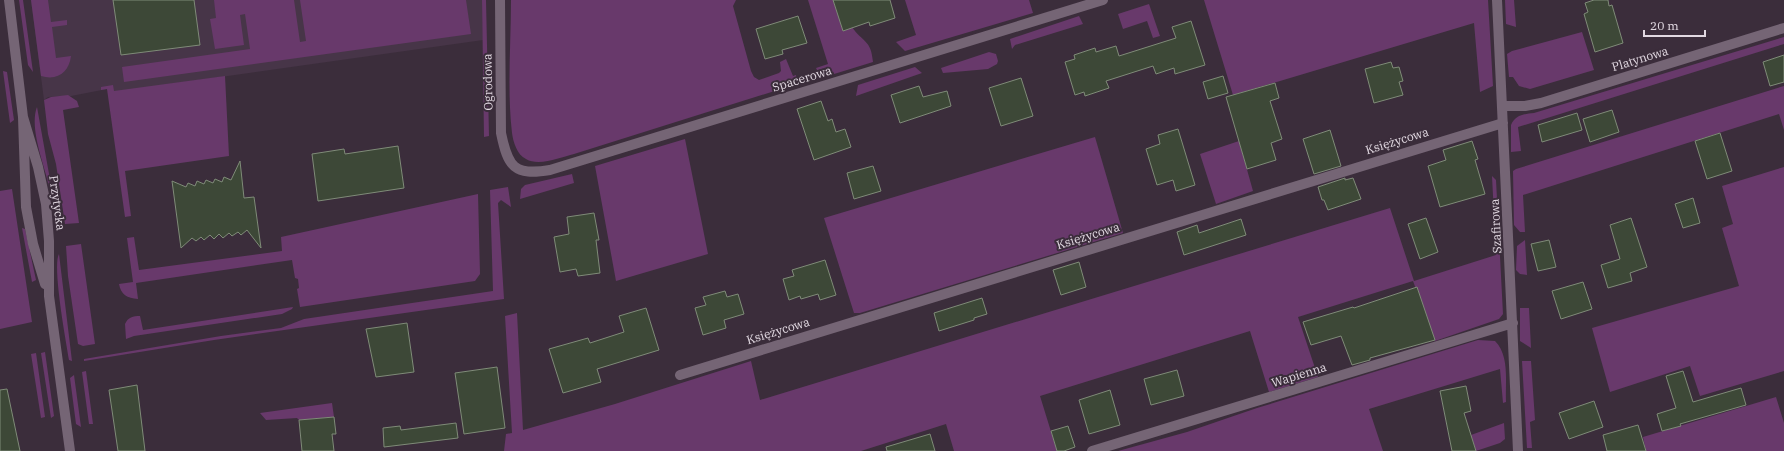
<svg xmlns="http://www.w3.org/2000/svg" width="1784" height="451" viewBox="0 0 1784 451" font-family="'IBM Plex Serif',serif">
<rect width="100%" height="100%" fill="#3b2d3b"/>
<path fill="#473548" d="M 31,0 L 482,0 L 483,40 L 114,92 L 107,89 L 71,96 L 48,97 L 44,100 Z"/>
<path fill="#68396b" d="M 19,0 L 23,0 L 33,72 L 28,65 Z
M 31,0 L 48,0 L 51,22 L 67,20 L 67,25 L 52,27 L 56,58 L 71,56 C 69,72 58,81 41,76 Z
M 214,0 L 294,0 L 300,42 L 306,41 L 300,0 L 466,0 L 471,34 L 124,82 L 122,67 L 250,49 L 245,14 L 240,15 L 244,45 L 215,49 L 210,19 L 216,18 Z
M 482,0 L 486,0 L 489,136 L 484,137 Z
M 511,0 L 736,0 L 733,6 L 751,71 L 754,77 L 759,80 L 779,73 L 781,71 L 780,62 L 786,59 L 793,76 L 796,75 L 797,84 L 574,154 C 561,157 539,167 526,159 C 517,155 513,141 512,133 C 507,90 511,43 511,0 Z
M 808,0 L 833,0 L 843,30 L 852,27 C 863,43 871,39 873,62 L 821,78 L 816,68 L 828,64 Z
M 905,0 L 1029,0 L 1033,13 L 905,51 L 896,42 L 916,35 Z
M 1204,0 L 1488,0 L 1493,86 L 1480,92 L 1474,23 L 1233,95 Z
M 1505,0 L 1514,0 L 1516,27 L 1506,24 Z
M 1149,4 L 1160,36 L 1153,38 L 1147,21 L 1123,29 L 1118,14 Z
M 1079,16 L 1083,24 L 1015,45 L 1012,49 L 1010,39 Z
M 1582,32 L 1594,70 L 1530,89 L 1519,86 L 1513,77 L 1509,77 L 1507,54 L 1512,51 Z
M 1784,37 L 1784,44 L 1518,127 L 1521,151 L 1511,152 L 1511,125 C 1515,115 1524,114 1534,113 Z
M 989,52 L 996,54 L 998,61 L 997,64 L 988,69 L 943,73 L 941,68 Z
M 915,67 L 922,73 L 856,96 L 858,85 Z
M 3,71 L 7,72 L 14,120 L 10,123 Z
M 225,76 L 229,156 L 125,171 L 131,216 L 125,217 L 107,89 L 101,90 L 101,87 L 113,85 L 114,91 Z
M 1784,86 L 1784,130 L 1779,114 L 1523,195 L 1525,232 L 1520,232 L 1514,225 L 1513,171 L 1516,169 Z
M 68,95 L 77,101 L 79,107 L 63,110 L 79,223 L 65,224 L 56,164 L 48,134 L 44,100 L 51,97 Z
M 37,107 L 51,185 L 49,186 C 44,164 29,128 37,107 Z
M 1095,137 L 1123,233 L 860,313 L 854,313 L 824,218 Z
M 685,139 L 708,254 L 616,281 L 595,166 Z
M 1239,141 L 1253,191 L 1216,204 L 1200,154 Z
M 1784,167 L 1784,371 L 1700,396 L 1690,366 L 1610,392 L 1592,328 L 1739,286 L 1722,228 L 1733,224 L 1722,186 Z
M 572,174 L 574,183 L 520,199 L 521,189 L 525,185 Z
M 1492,176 L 1496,180 L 1503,314 L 1499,319 L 1435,341 L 1413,281 L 1298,317 L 1318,377 L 1269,392 L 1250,331 L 1040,396 L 1057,451 L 954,451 L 946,424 L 861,451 L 504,451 L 506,434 L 512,433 L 505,316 L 517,313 L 523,430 L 615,404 L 751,361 L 760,400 L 1390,208 L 1414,281 L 1496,255 Z
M 508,187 L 511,207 L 501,200 L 498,203 L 504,299 L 214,340 L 84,361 L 84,359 L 221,336 L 281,328 L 304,319 L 493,291 L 490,190 Z
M 12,189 L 32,322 L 0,329 L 0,191 Z
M 478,194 L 480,274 L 475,281 L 300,307 L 297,289 L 299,288 L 298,279 L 295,278 L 292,260 L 136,283 L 138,299 C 127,298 121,295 119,284 L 133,282 L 127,238 L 134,237 L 139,270 L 282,251 L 281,237 Z
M 22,228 L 25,229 L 36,280 L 32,282 Z
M 1525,240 L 1527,275 L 1520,274 L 1516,270 L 1517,246 Z
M 81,244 L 95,344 L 83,346 L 78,344 L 68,276 L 66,246 Z
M 59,254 L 72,361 L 69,360 C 66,341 52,266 59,254 Z
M 293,307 L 292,309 L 282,314 L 134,336 L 126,339 L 125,324 C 128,317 133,316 140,316 L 143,330 Z
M 1520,308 L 1529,308 L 1531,348 L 1520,341 Z
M 1478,340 L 1495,341 C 1510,356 1505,382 1506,402 L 1503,403 L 1500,369 L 1369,409 L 1383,451 L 1118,451 L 1187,432 L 1257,408 Z
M 45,352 L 54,416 L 51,418 L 41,353 Z
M 36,353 L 45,417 L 41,418 L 31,354 Z
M 1522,361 L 1531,361 L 1535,420 L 1530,422 L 1532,448 L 1527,448 Z
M 86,371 L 93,424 L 89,424 L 82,372 Z
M 74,375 L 81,427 L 76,424 L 70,378 Z
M 1776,397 L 1784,423 L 1784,451 L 1646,451 L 1643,437 Z
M 332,403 L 334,417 L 299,420 L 297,418 L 266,420 L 260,413 Z
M 1504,423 L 1505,439 L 1500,443 L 1476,451 L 1471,435 Z"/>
<path fill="#3d4837" stroke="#7f8b78" d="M 113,0 L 194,0 L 200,45 L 121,55 Z
M 833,0 L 890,0 L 895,18 L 870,26 L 869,22 L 843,31 Z
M 1594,0 L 1608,0 L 1609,6 L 1612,5 L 1623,43 L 1595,52 L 1584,14 L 1588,12 L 1585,3 Z
M 798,16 L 807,43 L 782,50 L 783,54 L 765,59 L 756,29 Z
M 1191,21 L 1205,65 L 1175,74 L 1174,68 L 1156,74 L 1153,66 L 1106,81 L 1109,88 L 1085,96 L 1084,92 L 1075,95 L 1065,62 L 1075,59 L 1074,55 L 1095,48 L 1096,52 L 1116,46 L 1119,56 L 1176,38 L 1172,27 Z
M 1784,55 L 1784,82 L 1770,86 L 1763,62 Z
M 1391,62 L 1393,68 L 1399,67 L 1403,81 L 1399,82 L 1403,95 L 1374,103 L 1365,69 Z
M 1223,76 L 1228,93 L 1208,99 L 1203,82 Z
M 1021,78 L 1033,116 L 1001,126 L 989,88 Z
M 1275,83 L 1279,98 L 1270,101 L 1282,139 L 1271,143 L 1276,160 L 1247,169 L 1226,97 Z
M 919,86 L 923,97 L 947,91 L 951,106 L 900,123 L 891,95 Z
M 821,101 L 828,121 L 832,119 L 836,132 L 845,129 L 851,147 L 814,160 L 797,109 Z
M 1612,110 L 1619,132 L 1590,142 L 1583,119 Z
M 1577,113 L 1582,130 L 1542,142 L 1538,125 Z
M 1178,129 L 1195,185 L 1176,191 L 1173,180 L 1157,185 L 1146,149 L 1160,144 L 1158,135 Z
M 1330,130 L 1341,166 L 1314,174 L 1303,139 Z
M 1720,133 L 1732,171 L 1707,179 L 1695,141 Z
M 1472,141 L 1478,159 L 1475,160 L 1485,194 L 1440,207 L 1428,166 L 1446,160 L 1443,150 Z
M 398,146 L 404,188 L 318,201 L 312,154 L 344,149 L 345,154 Z
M 240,161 L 244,198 L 254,197 L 261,248 L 247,230 L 241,235 L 238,232 L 232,236 L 229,233 L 223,238 L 219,234 L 214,239 L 210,235 L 204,240 L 201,237 L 196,241 L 192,238 L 181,248 L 172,181 L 186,187 L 188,183 L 195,186 L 197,181 L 204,184 L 206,180 L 213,183 L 215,179 L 222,182 L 224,177 L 231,180 Z
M 873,166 L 881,191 L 854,199 L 847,173 Z
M 1345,178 L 1345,180 L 1353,178 L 1361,199 L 1328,210 L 1324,200 L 1322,200 L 1318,187 Z
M 1693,198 L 1700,223 L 1683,228 L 1675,204 Z
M 594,213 L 599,240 L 596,240 L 600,273 L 578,276 L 576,269 L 560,272 L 554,237 L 569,234 L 567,217 Z
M 1426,218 L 1438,252 L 1420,259 L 1408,224 Z
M 1631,218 L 1647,267 L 1630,273 L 1632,281 L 1608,288 L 1601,265 L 1620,259 L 1610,225 Z
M 1241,219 L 1246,235 L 1184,255 L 1177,232 L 1197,225 L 1199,233 Z
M 1549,240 L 1556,267 L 1538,271 L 1531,244 Z
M 825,260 L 836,295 L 820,300 L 818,294 L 801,299 L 800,296 L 789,300 L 783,279 L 794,276 L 792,270 Z
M 1079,262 L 1086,287 L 1061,295 L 1053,270 Z
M 1583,282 L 1592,309 L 1561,319 L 1552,291 Z
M 1417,287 L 1435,340 L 1370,358 L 1370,360 L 1352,365 L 1341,336 L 1311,345 L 1303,322 L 1353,307 L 1354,308 Z
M 725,291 L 727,297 L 738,294 L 744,314 L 724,320 L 726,328 L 703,335 L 695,308 L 706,305 L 703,297 Z
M 982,298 L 987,314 L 974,318 L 974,320 L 939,331 L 934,313 Z
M 646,308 L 659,350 L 597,369 L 601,382 L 563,393 L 549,349 L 588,338 L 590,343 L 624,332 L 619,316 Z
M 407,323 L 414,372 L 376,377 L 366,329 Z
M 497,367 L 505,428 L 464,434 L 455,373 Z
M 1177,370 L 1184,396 L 1151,405 L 1144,379 Z
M 1683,371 L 1693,402 L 1741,388 L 1746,405 L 1680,424 L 1681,426 L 1662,431 L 1657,414 L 1676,408 L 1666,376 Z
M 137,385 L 145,451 L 118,451 L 109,390 Z
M 1466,386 L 1471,411 L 1464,413 L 1476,451 L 1452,451 L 1440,391 Z
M 7,389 L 20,451 L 0,451 L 0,390 Z
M 1110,390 L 1120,425 L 1089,434 L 1079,400 Z
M 1594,401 L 1603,427 L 1569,439 L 1559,413 Z
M 334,417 L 336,434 L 332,434 L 334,451 L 302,451 L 299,420 Z
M 456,423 L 458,438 L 384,447 L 383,428 L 400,426 L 401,430 Z
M 1638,425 L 1646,451 L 1607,451 L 1603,435 Z
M 1068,426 L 1075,447 L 1064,451 L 1057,451 L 1051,431 Z
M 930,434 L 935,451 L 887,451 L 886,447 Z"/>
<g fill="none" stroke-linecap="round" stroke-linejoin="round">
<path stroke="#756575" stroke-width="10" d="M 500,0 L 501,133 C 508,167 514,176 550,170 L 1103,0
M 1497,0 L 1518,451
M 1503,106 L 1525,106 L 1541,103 L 1784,28
M 680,375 L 1503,123
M 1092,451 L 1513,323"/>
<path stroke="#756575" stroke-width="10" d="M 9,0 L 23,117 L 26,207 L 33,244 L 45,284
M 23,117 L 38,167 L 46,204 L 49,241 L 49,296 L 70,451"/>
</g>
<g text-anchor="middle" stroke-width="4" stroke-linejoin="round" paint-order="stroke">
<g font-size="12" fill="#e2d9e2" stroke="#3b2d3b">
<text transform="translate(1640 59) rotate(-17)" y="4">Platynowa</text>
<text transform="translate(802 79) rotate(-17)" y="4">Spacerowa</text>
<text transform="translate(488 82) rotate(-91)" y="4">Ogrodowa</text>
<text transform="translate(1397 141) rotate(-17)" y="4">Księżycowa</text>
<text transform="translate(57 203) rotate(82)" y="4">Przytycka</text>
<text transform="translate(1496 226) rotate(-93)" y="4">Szafirowa</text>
<text transform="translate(1088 236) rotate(-17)" y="4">Księżycowa</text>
<text transform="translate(778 331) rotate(-17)" y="4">Księżycowa</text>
<text transform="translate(1299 375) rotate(-17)" y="4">Wapienna</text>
</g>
</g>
<path d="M1644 30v6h61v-6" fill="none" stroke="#e2d9e2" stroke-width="2"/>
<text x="1650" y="30" font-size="12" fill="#e2d9e2" stroke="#3b2d3b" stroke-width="3" paint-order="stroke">20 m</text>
</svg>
